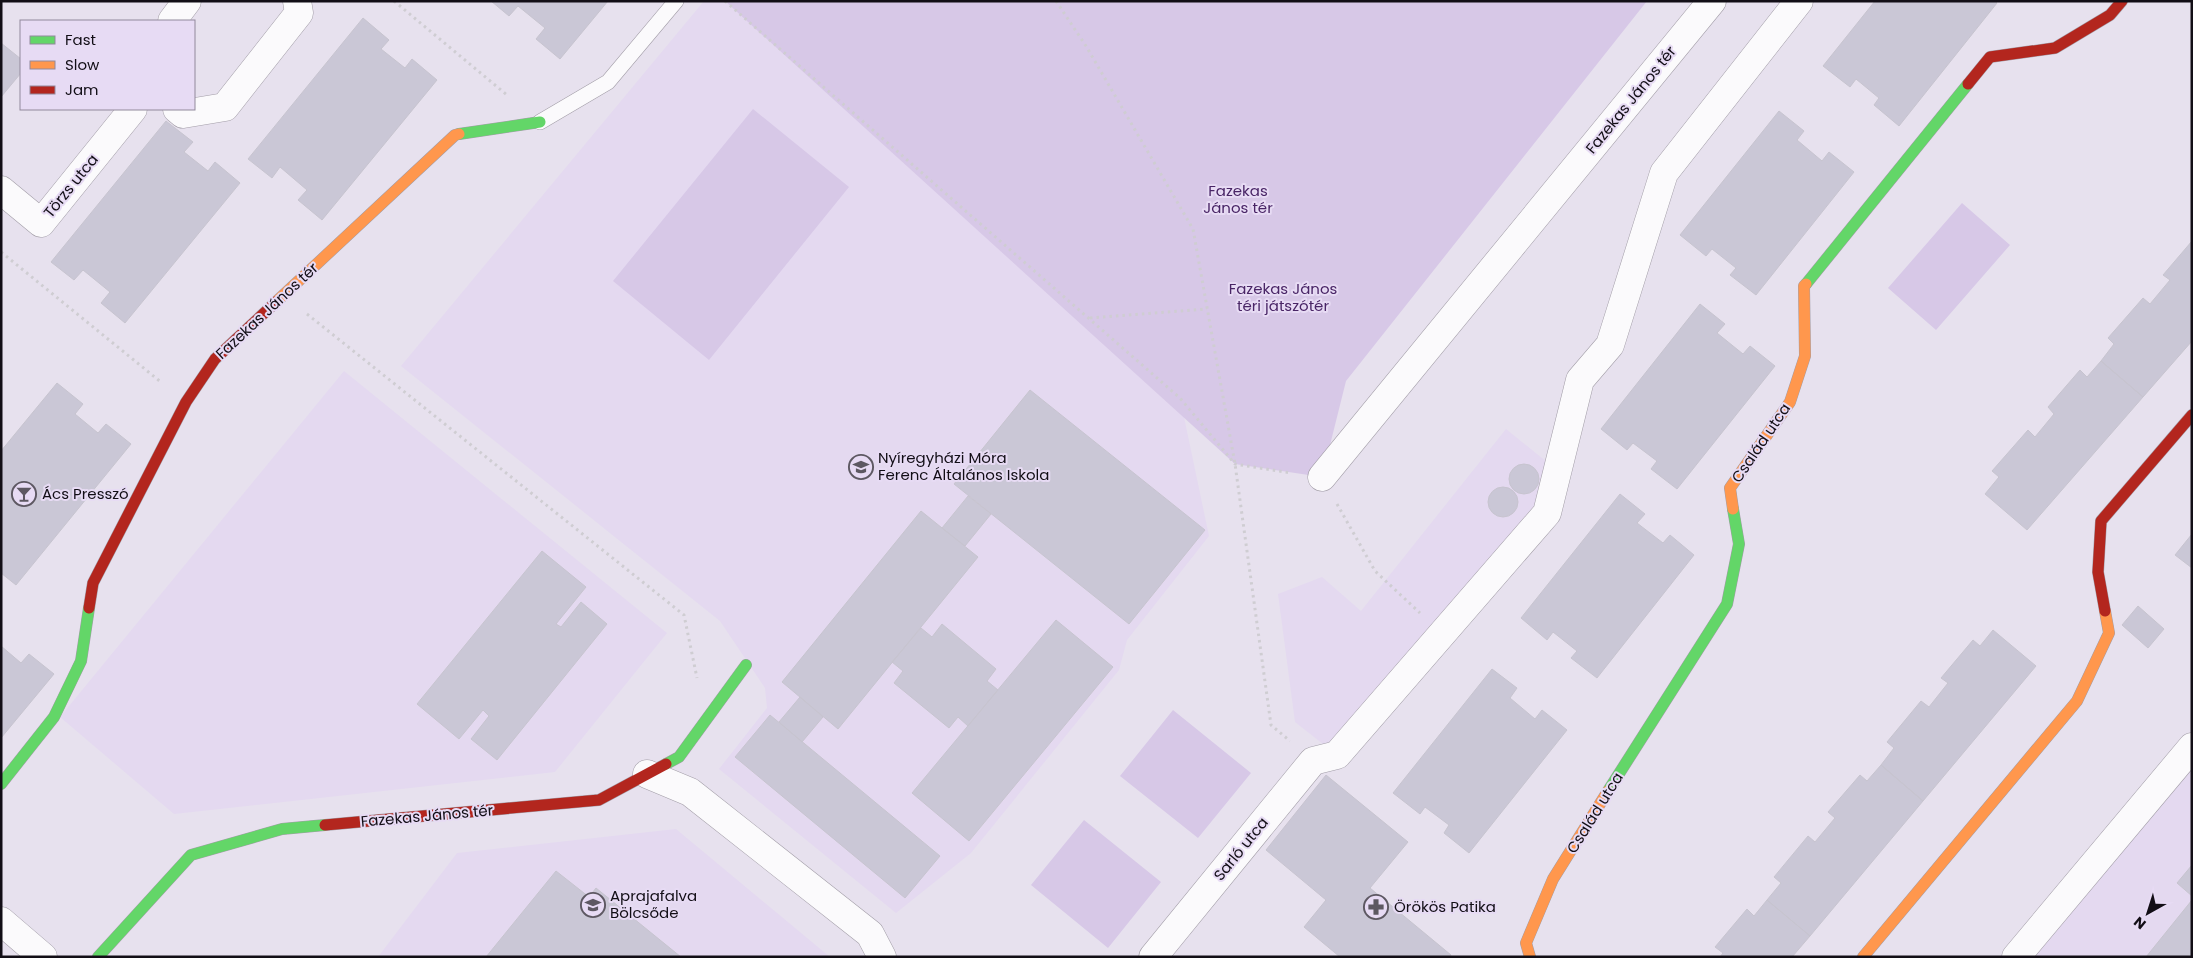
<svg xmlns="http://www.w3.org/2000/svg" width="2193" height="958" viewBox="0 0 2193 958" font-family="Poppins,sans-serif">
<rect width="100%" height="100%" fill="#e7e1ee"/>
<path fill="#e4d9f0" d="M 704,1 L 725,1 L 1180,398 L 1209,536 L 1127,640 L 1119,670 L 971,853 L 896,913 L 719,769 L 767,708 L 765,688 L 720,621 L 401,366 Z
M 344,371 L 667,633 L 555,772 L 174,814 L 60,717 Z
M 1506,429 L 1558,471 L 1547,513 L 1337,755 L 1295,722 L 1278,594 L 1322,577 L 1361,611 Z
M 2192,765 L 2192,957 L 2031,957 Z
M 676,829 L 830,957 L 378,957 L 457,853 Z"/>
<path fill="#d7c8e7" d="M 725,1 L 1647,1 L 1346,381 L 1322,477 L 1235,464 Z
M 753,109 L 849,187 L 709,360 L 613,281 Z
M 1962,203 L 2010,245 L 1936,330 L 1888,288 Z
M 1173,710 L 1251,773 L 1198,838 L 1120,776 Z
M 1084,820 L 1161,882 L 1108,948 L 1031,885 Z"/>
<path fill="#cac7d6" stroke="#c7c4cf" d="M 491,1 L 608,1 L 560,59 L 536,39 L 545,28 L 518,6 L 509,16 Z
M 1875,1 L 1995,1 L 1997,3 L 1899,126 L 1874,105 L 1879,98 L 1856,79 L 1850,87 L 1823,66 Z
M 363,18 L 389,40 L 381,49 L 405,68 L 412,59 L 437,80 L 322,220 L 298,200 L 307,190 L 280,167 L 272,178 L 248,159 Z
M 1,43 L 21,59 L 21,73 L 1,97 Z
M 1779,111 L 1804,131 L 1797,140 L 1822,161 L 1829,152 L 1854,172 L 1756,295 L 1730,275 L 1736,268 L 1712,249 L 1706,256 L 1680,235 Z
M 166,121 L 193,142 L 184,152 L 208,171 L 215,162 L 240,183 L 125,323 L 101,303 L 110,292 L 83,270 L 74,280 L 51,262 Z
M 2192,241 L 2192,341 L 2143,397 L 2101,361 L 2114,344 L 2108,338 L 2143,298 L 2150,304 L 2170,280 L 2163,275 Z
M 1700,304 L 1725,324 L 1717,333 L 1743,354 L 1750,346 L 1775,366 L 1677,489 L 1651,469 L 1657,461 L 1633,443 L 1627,450 L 1601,429 Z
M 2101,361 L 2143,397 L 2027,530 L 1985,494 L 1999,477 L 1992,471 L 2028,430 L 2035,437 L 2054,414 L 2048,407 L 2080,370 L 2087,377 Z
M 57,383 L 83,404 L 75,414 L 98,433 L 106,424 L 131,444 L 16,585 L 1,573 L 1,451 Z
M 1030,390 L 1205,530 L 1129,624 L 954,484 Z
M1509 479a15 15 0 1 1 30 0a15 15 0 1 1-30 0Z
M1488 502a15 15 0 1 1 30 0a15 15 0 1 1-30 0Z
M 1620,494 L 1645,514 L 1637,523 L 1663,543 L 1670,535 L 1694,555 L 1597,678 L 1571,658 L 1577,651 L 1553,632 L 1547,640 L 1521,618 Z
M 968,496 L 991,514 L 965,546 L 942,528 Z
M 921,511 L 978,557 L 838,729 L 782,682 Z
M 2192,534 L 2192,568 L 2175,555 Z
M 542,551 L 586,587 L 556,624 L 561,627 L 581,602 L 607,624 L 497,760 L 471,739 L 489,716 L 483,710 L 459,739 L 417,704 Z
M 2138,606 L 2164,629 L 2148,648 L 2122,625 Z
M 1056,620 L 1113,667 L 969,841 L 912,793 Z
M 942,624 L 996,669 L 987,681 L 998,690 L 968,726 L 958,717 L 949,728 L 894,683 L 903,671 L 892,662 L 921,628 L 932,637 Z
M 1993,630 L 2036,666 L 1923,801 L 1881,765 L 1894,748 L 1887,742 L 1921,701 L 1929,707 L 1948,683 L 1941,678 L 1973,640 L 1980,646 Z
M 1,646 L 21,663 L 29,654 L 54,674 L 1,738 Z
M 1492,669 L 1517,688 L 1510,698 L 1535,719 L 1542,710 L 1567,730 L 1469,853 L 1444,833 L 1449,825 L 1425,807 L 1420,814 L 1393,793 Z
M 800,697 L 823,717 L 802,742 L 779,722 Z
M 770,715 L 940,856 L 905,898 L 735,757 Z
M 1881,765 L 1923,801 L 1810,936 L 1767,900 L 1781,883 L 1774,877 L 1808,836 L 1815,842 L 1835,818 L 1828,812 L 1860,775 L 1867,781 Z
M 1326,775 L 1408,842 L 1370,888 L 1451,955 L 1450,957 L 1340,957 L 1304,927 L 1326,900 L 1266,850 Z
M 2192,865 L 2192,896 L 2177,883 Z
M 556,871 L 589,897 L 596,888 L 681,957 L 486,957 Z
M 1767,900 L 1810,936 L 1792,957 L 1720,957 L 1723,953 L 1715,947 L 1747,909 L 1754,916 Z
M 2192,900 L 2192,957 L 2146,957 Z"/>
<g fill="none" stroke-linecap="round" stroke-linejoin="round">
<defs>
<path id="lane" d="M 540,122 L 608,82 L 676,1"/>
<path id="street" d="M 172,21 L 187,1
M 177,109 L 183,114 L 225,107 L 299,13 L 297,1
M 1,190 L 41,223 L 133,109
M 1322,477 L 1712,1
M 647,774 L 690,792 L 870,934 L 882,957
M 1,921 L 43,957
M 1153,957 L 1313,761 L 1337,755 L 1547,513 L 1580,380 L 1610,345 L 1664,173 L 1799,1
M 2016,957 L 2192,747"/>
<path id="fast" d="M 459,134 L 540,122
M 1806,284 L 1968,84
M 666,764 L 679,757 L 746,665
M 1,784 L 54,717 L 81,661 L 89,608
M 1608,791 L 1727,604 L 1739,544 L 1733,509
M 98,957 L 191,855 L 282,829 L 325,825"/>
<path id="slow" d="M 276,302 L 455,135 L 459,134
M 1733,509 L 1730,488 L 1790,402 L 1805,356 L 1804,286 L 1806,284
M 1530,957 L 1526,943 L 1553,879 L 1608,791
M 1863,957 L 2077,701 L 2109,633 L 2105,611"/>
<path id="jam" d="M 1968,84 L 1990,57 L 2055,48 L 2110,15 L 2122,1
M 89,608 L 93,583 L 186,402 L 215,359 L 276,302
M 2105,611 L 2098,572 L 2101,521 L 2192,415
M 325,825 L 599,800 L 666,764"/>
</defs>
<use href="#lane" stroke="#a29da7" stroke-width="16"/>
<use href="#street" stroke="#a29da7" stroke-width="29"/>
<use href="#fast" stroke="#a29da7" stroke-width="12"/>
<use href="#slow" stroke="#a29da7" stroke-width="12"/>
<use href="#jam" stroke="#a29da7" stroke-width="12"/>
<path stroke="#cfcdd2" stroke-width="3" stroke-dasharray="2.5 4" stroke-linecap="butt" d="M 394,1 L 507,95
M 725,1 L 1180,398 L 1235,464 L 1291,473
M 1056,1 L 1086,46 L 1193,229 L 1235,464 L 1271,725 L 1290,741
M 1,252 L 162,383
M 307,314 L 684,615 L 697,678
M 1090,318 L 1207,309
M 1337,504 L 1375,571 L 1420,613"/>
<use href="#lane" stroke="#fbfafc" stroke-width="15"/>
<use href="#street" stroke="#fbfafc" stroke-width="28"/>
<use href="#fast" stroke="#63d668" stroke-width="11"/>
<use href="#slow" stroke="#ff974d" stroke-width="11"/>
<use href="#jam" stroke="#b3261e" stroke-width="11"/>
</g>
<defs>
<symbol id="school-ring" viewBox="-11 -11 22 22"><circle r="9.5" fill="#e7dbf4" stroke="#5d5862" stroke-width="1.5"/><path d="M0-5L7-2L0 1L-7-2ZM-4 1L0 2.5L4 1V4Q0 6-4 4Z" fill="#5d5862"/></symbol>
<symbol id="bar-ring" viewBox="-11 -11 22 22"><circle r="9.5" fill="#e7dbf4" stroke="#5d5862" stroke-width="1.5"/><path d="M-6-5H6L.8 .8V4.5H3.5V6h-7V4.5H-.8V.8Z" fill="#5d5862"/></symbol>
<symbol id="pharmacy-ring" viewBox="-11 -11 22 22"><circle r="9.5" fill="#e7dbf4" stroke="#5d5862" stroke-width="1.5"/><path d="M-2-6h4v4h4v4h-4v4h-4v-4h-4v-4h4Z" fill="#5d5862"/></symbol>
</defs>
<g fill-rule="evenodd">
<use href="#school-ring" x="847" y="453" width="28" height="28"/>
<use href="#bar-ring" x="10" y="480" width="28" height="28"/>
<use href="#school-ring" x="579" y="891" width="28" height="28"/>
<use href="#pharmacy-ring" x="1362" y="893" width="28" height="28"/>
</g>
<g text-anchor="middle" stroke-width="4" stroke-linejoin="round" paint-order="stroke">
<g font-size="15" fill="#120e16" stroke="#e7dbf4">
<text transform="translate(1631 100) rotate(-51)" y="5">Fazekas János tér</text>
<text transform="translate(71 186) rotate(-51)" y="5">Törzs utca</text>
<text transform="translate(267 311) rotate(-43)" y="5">Fazekas János tér</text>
<text transform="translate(1761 443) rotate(-56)" y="5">Család utca</text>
<text transform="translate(1595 813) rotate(-58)" y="5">Család utca</text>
<text transform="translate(427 816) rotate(-5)" y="5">Fazekas János tér</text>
<text transform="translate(1241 849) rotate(-51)" y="5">Sarló utca</text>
</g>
<g font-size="15" fill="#492566" stroke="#e7dbf4">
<text x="1238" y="196">Fazekas<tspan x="1238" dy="17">János tér</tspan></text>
<text x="1283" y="294">Fazekas János<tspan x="1283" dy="17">téri játszótér</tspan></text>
</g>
<g font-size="15" fill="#120e16" stroke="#e7dbf4" text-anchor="start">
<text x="878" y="463">Nyíregyházi Móra<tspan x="878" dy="17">Ferenc Általános Iskola</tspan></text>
<text x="42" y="499">Ács Presszó</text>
<text x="610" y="901">Aprajafalva<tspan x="610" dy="17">Bölcsőde</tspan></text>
<text x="1394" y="912">Örökös Patika</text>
</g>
</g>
<rect width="2193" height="958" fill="none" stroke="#120e16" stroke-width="5"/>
<rect x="20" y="20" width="175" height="90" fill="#e7dbf4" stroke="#92899b"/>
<rect x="30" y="36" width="25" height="8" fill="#63d668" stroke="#92899b"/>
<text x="65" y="45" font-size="15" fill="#120e16">Fast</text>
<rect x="30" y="61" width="25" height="8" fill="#ff974d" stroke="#92899b"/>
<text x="65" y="70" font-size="15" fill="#120e16">Slow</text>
<rect x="30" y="86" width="25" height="8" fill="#b3261e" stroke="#92899b"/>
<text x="65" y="95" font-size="15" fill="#120e16">Jam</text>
<g transform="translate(2148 913) rotate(219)" stroke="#e7dbf4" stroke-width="4" paint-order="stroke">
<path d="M0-4L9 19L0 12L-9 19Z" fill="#120e16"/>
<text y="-8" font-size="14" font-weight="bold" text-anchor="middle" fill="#120e16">N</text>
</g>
</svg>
